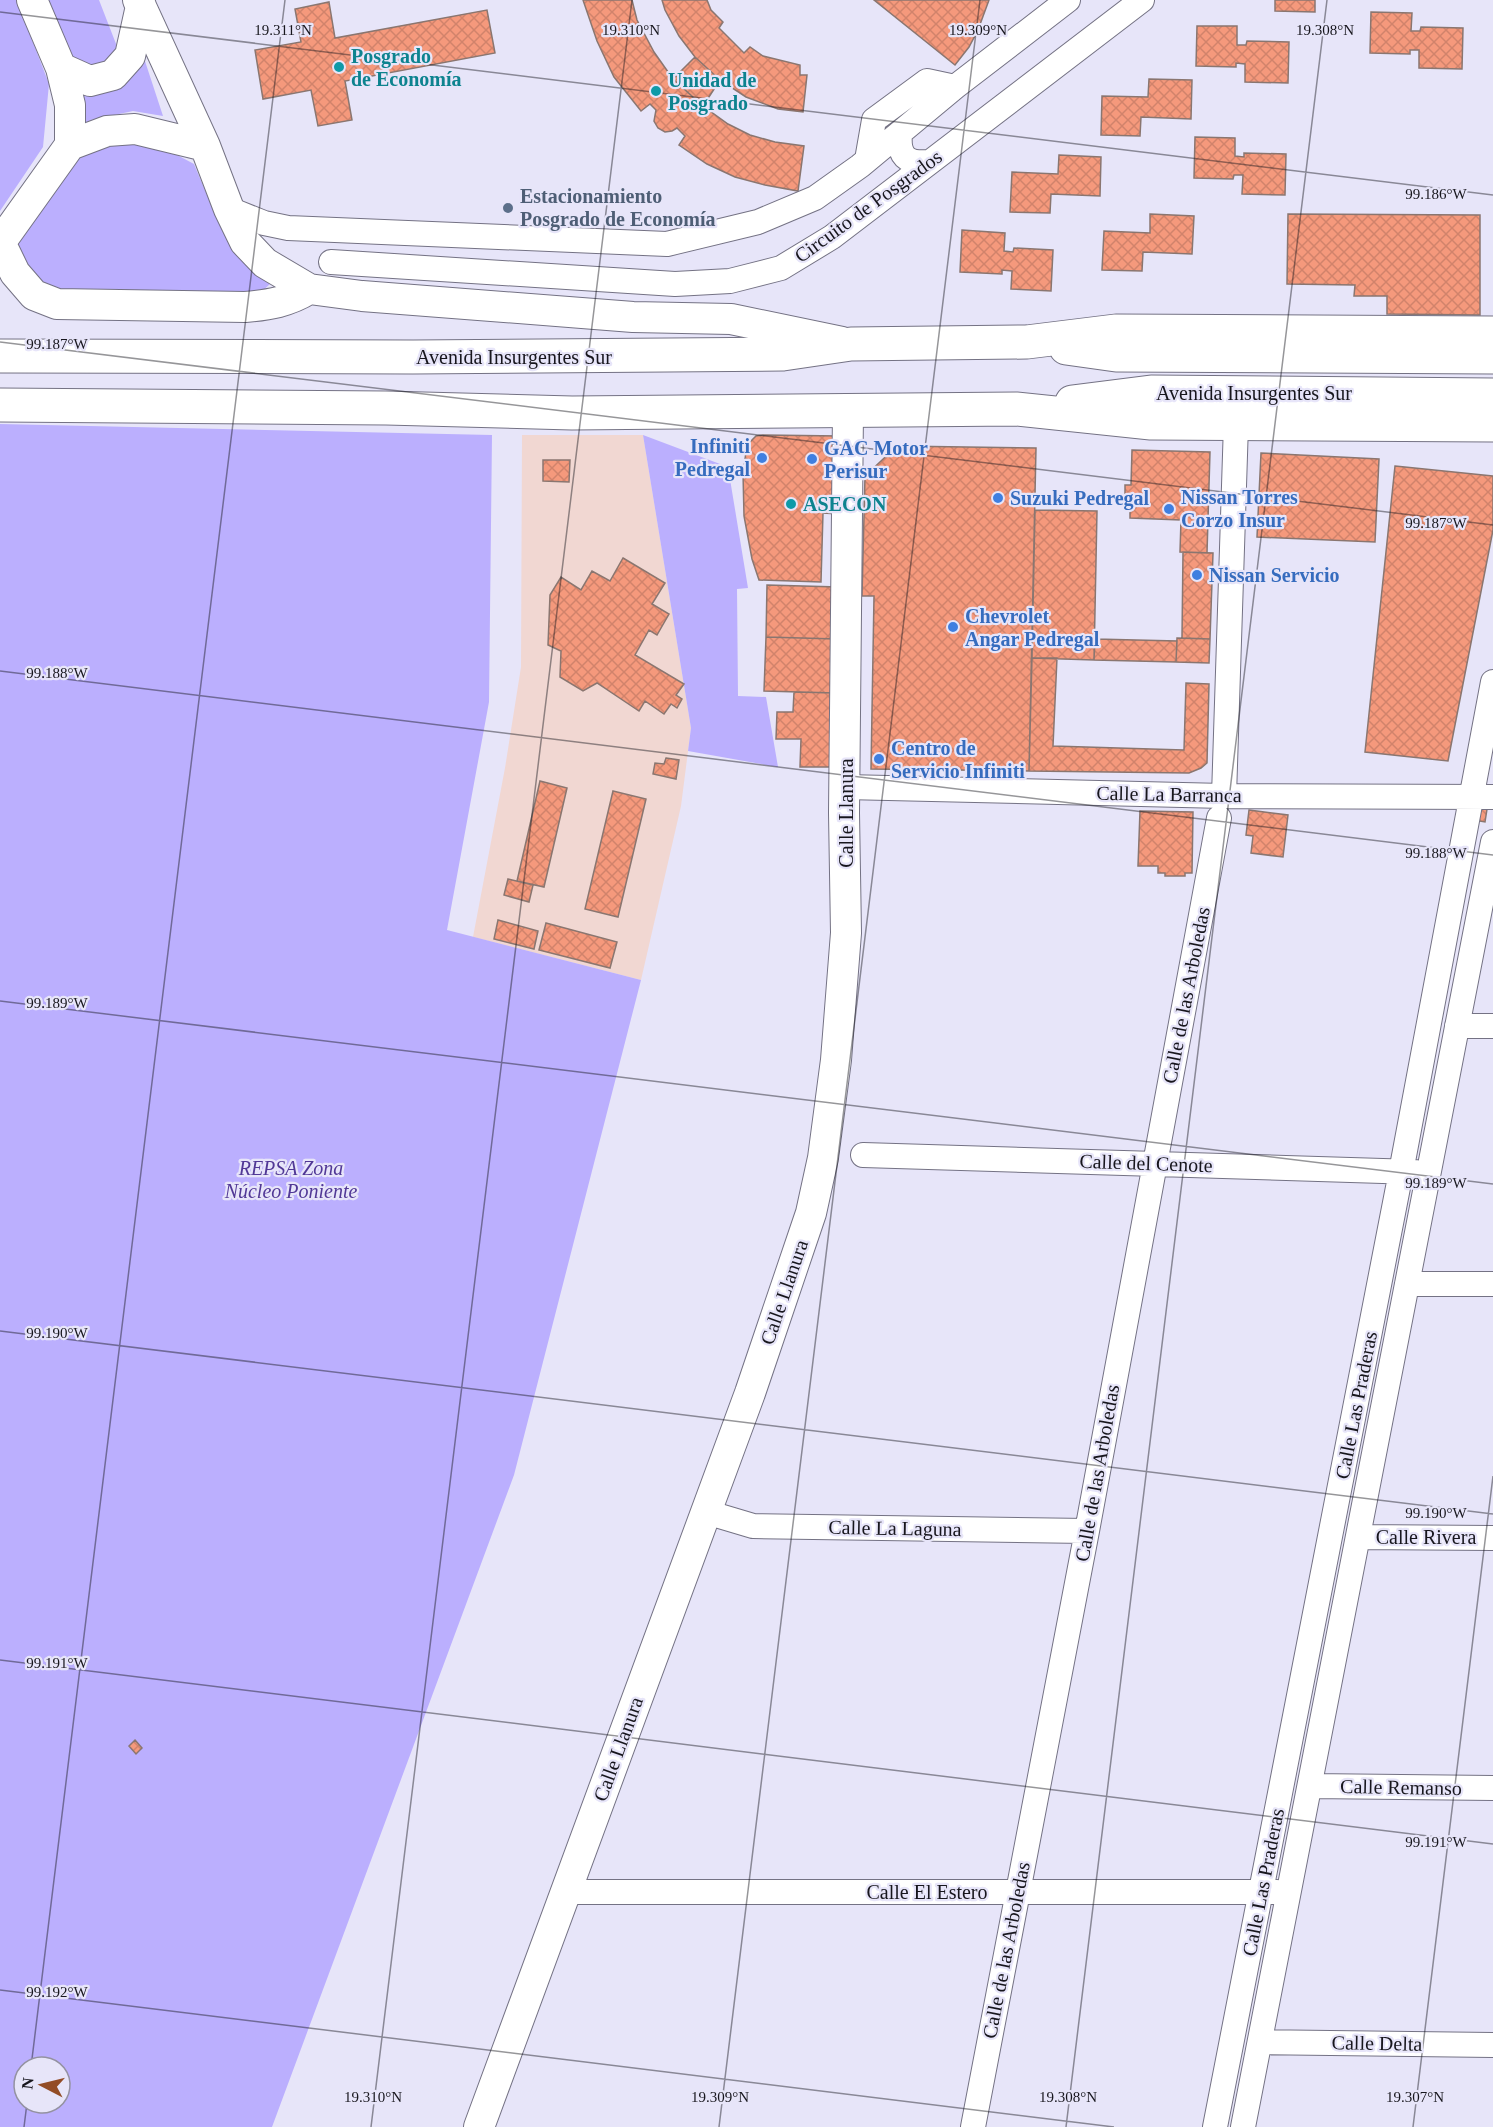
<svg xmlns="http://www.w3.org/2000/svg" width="1493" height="2127" viewBox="0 0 1493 2127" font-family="'Times New Roman',serif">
<defs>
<pattern id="building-cross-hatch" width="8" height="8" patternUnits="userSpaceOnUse" patternTransform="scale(1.5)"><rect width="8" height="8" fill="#f5997c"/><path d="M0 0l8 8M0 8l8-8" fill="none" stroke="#d1836b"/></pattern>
</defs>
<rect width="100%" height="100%" fill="#e7e5f9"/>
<path fill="#f1d7d2" d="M 522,435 L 643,435 L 691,728 L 681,806 L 641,980 L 473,937 L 505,768 L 521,667 Z"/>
<path fill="#bbaffe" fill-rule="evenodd" d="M 0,0 L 17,0 L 49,84 L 43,147 L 0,211 Z
M 43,0 L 99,0 L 118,49 L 102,69 L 76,66 Z
M 142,52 L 163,116 L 133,111 L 91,120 L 83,125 L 76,85 Z
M 149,140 L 194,164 L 217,219 L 247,260 L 270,284 L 258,295 L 64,296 L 43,285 L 18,260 L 14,237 L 68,156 L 107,143 Z
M 0,424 L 492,435 L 489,702 L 447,930 L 641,980 L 514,1475 L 272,2127 L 0,2127 ZM 24,2067 L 60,2067 L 60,2103 L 24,2103 Z
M 643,435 L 728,467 L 748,588 L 737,589 L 738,696 L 766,697 L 778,767 L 688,751 L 691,728 Z"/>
<path fill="url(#building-cross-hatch)" stroke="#8a7670" stroke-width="1.5" d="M 583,0 L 632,0 L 637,20 L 654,52 L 673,79 L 703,106 L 728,124 L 750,135 L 775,142 L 804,146 L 798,191 L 765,185 L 735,177 L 707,164 L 679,145 L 685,136 L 677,128 L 672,131 L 665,132 L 658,128 L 654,121 L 656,110 L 650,104 L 641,111 L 614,77 L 597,41 Z
M 662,0 L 707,0 L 711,10 L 723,22 L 719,28 L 744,53 L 750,47 L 763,56 L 800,65 L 800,75 L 807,75 L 803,112 L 778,109 L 746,97 L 720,80 L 695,57 L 679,36 L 665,10 Z
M 874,0 L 989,0 L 978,30 L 969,47 L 955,65 Z
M 1275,0 L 1315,0 L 1315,12 L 1275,11 Z
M 329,2 L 335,38 L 487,10 L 495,53 L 345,81 L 352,120 L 318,126 L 311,90 L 263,99 L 255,50 L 301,42 L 295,9 Z
M 1371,12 L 1412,13 L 1411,31 L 1420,31 L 1421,27 L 1463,28 L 1462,69 L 1419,68 L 1419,50 L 1410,50 L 1410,54 L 1370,53 Z
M 1197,26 L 1237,26 L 1237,45 L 1246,45 L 1247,41 L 1289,42 L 1288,83 L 1245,82 L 1245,64 L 1236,63 L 1236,67 L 1196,66 Z
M 695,57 L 720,80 L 703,106 L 673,79 Z
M 1149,79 L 1192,80 L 1191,119 L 1141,117 L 1140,136 L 1101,135 L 1102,96 L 1148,97 Z
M 1195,137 L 1235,138 L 1235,156 L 1244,157 L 1244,153 L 1286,154 L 1285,195 L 1242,194 L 1243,175 L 1234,175 L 1233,179 L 1194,178 Z
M 1059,155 L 1101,157 L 1100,196 L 1051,194 L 1050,213 L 1010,212 L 1012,172 L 1058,174 Z
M 1150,214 L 1194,216 L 1192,254 L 1143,252 L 1142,271 L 1102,270 L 1104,231 L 1150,233 Z
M 1288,214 L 1480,215 L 1480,315 L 1387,314 L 1387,296 L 1354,296 L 1355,285 L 1287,284 Z
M 962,230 L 1005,233 L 1004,251 L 1013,252 L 1014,248 L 1053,250 L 1051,291 L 1011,289 L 1012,271 L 1002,270 L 1002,274 L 960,272 Z
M 763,435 L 840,436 L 838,514 L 823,513 L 821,582 L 759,580 L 752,559 L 744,516 L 743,473 L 747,445 L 756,436 Z
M 897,446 L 1036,448 L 1029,771 L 871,769 L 874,596 L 862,596 L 865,476 Z
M 1132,450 L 1210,452 L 1207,553 L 1180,552 L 1181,520 L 1130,518 L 1130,501 L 1125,501 L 1125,485 L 1131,485 Z
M 1261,453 L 1379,459 L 1375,542 L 1257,537 Z
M 543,460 L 570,460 L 569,482 L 543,481 Z
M 1395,466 L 1493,476 L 1493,530 L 1448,761 L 1365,752 Z
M 1035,510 L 1097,511 L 1094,660 L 1032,658 Z
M 1183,552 L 1213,553 L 1210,639 L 1182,638 Z
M 623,558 L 665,583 L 652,604 L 669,614 L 657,635 L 649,630 L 635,655 L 684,684 L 676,695 L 682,699 L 677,708 L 671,704 L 664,714 L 645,701 L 639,711 L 597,683 L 583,691 L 560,677 L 561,651 L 548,645 L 550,595 L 561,577 L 581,590 L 592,571 L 610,581 Z
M 767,585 L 838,587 L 836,639 L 766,637 Z
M 766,637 L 836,639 L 835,693 L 764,691 Z
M 1177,638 L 1210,639 L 1209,663 L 1176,662 Z
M 1095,639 L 1177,641 L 1176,662 L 1094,660 Z
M 1032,658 L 1057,658 L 1053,746 L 1184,750 L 1186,683 L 1209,684 L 1207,763 L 1201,768 L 1189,773 L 1029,771 Z
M 794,692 L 835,693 L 832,767 L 800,767 L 801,739 L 776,739 L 777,712 L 793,712 Z
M 666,758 L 679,760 L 676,779 L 653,774 L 655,763 L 664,764 Z
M 540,781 L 567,788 L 544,887 L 517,881 Z
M 613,791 L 646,799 L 618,917 L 585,909 Z
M 1475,807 L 1487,809 L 1485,822 L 1473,820 Z
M 1249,810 L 1288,815 L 1283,857 L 1251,853 L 1253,836 L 1246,835 Z
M 1140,811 L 1193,812 L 1192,873 L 1185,873 L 1185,876 L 1165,876 L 1165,873 L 1158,873 L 1158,866 L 1138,866 Z
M 508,879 L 533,885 L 529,902 L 504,895 Z
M 498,920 L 538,931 L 534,949 L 494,939 Z
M 546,923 L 617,942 L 610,968 L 539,950 Z
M 135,1740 L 142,1748 L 136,1754 L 129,1746 Z"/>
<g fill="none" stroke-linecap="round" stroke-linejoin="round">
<defs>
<path id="minor" d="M 900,133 C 898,156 906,164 929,162
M 867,160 L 874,120 L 927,81 L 955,87
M 229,209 L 264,223 L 288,228 L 667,244 L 758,222 L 815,198 L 860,166 L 955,87 L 1068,0
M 331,262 L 675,284 L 730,281 L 781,268 L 832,237 L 1142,0
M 845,787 L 1224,796 L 1493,797
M 1224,796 L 1236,424
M 1457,1026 L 1493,1026
M 863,1155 L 1415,1172
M 1407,1284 L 1493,1284
M 706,1512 L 753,1526 L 1087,1531
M 1358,1537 L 1493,1538
M 1310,1786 L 1493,1788
M 565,1892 L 1277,1892
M 1260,2042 L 1493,2045
M 973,2127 L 1087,1531 L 1219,818
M 1215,2127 L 1401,1172 L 1493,682
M 1243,2127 L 1493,842"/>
<path id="tertiary" d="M 138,0 L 205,146 L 229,209 L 245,242 L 265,263 L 309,289 L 362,296 L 633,317 L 731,319 L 842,342
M 61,68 L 90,81 L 113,75 L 130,56 L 141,6
M 70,145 L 107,131 L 135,129 L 205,146
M 0,242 L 15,273 L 34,295 L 57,304 L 245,307 C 269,305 288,302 309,289
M 0,243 L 70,145 L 70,105 L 61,68 L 32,0
M 479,2127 L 750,1393 L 811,1213 L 823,1158 L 836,1060 L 846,933 L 844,813 L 848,411"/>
<path id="secondary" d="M 1066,348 L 1116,355 L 1493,357
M 0,356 L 413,357 L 783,354 L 851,344 L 1027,342 L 1116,331 L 1493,333
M 1072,402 L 1151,392 L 1493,395
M 0,405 L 386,408 L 572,413 L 1016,409 L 1151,423 L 1493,425"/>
</defs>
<use href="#minor" stroke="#747284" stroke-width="26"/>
<use href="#tertiary" stroke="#747284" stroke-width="32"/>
<use href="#secondary" stroke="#747284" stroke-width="35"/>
<use href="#minor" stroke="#fff" stroke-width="24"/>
<use href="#tertiary" stroke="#fff" stroke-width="30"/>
<use href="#secondary" stroke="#fff" stroke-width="33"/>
</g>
<path fill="none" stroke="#17161d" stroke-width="1.5" stroke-opacity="0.45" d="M 0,12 L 1493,195M 0,342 L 1493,525M 0,671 L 1493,855M 0,1001 L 1493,1184M 0,1331 L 1493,1514M 0,1660 L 1493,1844M 0,1990 L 1114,2127M 31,2067 L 285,0M 24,2127 L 27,2103M 371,2127 L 632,0M 719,2127 L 980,0M 1066,2127 L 1327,0M 1413,2127 L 1493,1476"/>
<g fill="#0f9aa8" stroke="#e7e5f9" stroke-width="2">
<circle cx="339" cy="67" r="6"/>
<circle cx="656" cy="91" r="6"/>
<circle cx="791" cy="504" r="6"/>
</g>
<circle fill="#5c6f8a" stroke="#e7e5f9" stroke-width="2" cx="508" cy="208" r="6"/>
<g fill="#3f7fe0" stroke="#e7e5f9" stroke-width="2">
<circle cx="762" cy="458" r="6"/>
<circle cx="812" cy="459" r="6"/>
<circle cx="998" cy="498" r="6"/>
<circle cx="1169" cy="509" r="6"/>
<circle cx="1197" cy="575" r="6"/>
<circle cx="953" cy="627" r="6"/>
<circle cx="879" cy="759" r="6"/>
</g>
<g text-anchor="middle" stroke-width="4.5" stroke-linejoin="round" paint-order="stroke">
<g font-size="20" font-weight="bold" fill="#0d838f" stroke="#e7e5f9" text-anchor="start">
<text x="351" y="63">Posgrado<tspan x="351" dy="23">de Economía</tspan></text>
<text x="668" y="87">Unidad de<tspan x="668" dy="23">Posgrado</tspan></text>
<text x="803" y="511">ASECON</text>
</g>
<g font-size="20" font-weight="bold" fill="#4e5e75" stroke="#e7e5f9" text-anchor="start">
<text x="520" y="203">Estacionamiento<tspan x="520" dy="23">Posgrado de Economía</tspan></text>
</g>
<g font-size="20" fill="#17161d" stroke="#e7e5f9">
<text transform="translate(868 206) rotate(-36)" y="7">Circuito de Posgrados</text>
<text x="514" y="364">Avenida Insurgentes Sur</text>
<text x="1254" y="400">Avenida Insurgentes Sur</text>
<text transform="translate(1169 794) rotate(1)" y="7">Calle La Barranca</text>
<text transform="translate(846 813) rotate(-90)" y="7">Calle Llanura</text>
<text transform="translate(1186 995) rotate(-79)" y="7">Calle de las Arboledas</text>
<text transform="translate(1146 1163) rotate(2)" y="7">Calle del Cenote</text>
<text transform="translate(784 1292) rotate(-71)" y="7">Calle Llanura</text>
<text transform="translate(1356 1405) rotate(-79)" y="7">Calle Las Praderas</text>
<text transform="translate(1097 1473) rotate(-80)" y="7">Calle de las Arboledas</text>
<text transform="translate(895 1528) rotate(1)" y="7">Calle La Laguna</text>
<text x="1426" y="1544">Calle Rivera</text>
<text transform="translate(618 1749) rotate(-70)" y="7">Calle Llanura</text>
<text transform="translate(1401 1787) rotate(1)" y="7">Calle Remanso</text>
<text transform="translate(1263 1882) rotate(-79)" y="7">Calle Las Praderas</text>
<text x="927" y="1899">Calle El Estero</text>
<text transform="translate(1006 1950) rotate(-79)" y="7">Calle de las Arboledas</text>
<text transform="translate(1377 2043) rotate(1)" y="7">Calle Delta</text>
</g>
<g font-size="20" font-weight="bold" fill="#366cbe" stroke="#e7e5f9" text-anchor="start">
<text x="750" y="453" text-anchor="end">Infiniti<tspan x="750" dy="23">Pedregal</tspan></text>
<text x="824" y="455">GAC Motor<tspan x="824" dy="23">Perisur</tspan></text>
<text x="1181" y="504">Nissan Torres<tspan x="1181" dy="23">Corzo Insur</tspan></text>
<text x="1010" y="505">Suzuki Pedregal</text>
<text x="1209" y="582">Nissan Servicio</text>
<text x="965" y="623">Chevrolet<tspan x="965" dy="23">Angar Pedregal</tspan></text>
<text x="891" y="755">Centro de<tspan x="891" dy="23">Servicio Infiniti</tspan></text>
</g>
<g font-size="20" font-style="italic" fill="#513896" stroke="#e7e5f9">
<text x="291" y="1175">REPSA Zona<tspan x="291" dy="23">Núcleo Poniente</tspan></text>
</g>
</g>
<g font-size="15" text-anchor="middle" fill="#17161d" stroke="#e7e5f9" stroke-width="4.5" stroke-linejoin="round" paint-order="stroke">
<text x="283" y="35">19.311°N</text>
<text x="631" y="35">19.310°N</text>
<text x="978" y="35">19.309°N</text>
<text x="1325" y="35">19.308°N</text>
<text x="1436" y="199">99.186°W</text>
<text x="57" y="349">99.187°W</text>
<text x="1436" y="528">99.187°W</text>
<text x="57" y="678">99.188°W</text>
<text x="1436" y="858">99.188°W</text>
<text x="57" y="1008">99.189°W</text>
<text x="1436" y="1188">99.189°W</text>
<text x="57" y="1338">99.190°W</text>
<text x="1436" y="1518">99.190°W</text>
<text x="57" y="1668">99.191°W</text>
<text x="1436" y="1847">99.191°W</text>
<text x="57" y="1997">99.192°W</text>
<text x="373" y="2102">19.310°N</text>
<text x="720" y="2102">19.309°N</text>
<text x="1068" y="2102">19.308°N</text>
<text x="1415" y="2102">19.307°N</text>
</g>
<g transform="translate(42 2085) rotate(277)"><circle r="28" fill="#e7e5f9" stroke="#9492a1" stroke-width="1.5"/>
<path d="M0-4.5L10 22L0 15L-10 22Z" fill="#934c26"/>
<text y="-9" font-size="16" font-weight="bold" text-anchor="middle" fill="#17161d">N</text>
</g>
</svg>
